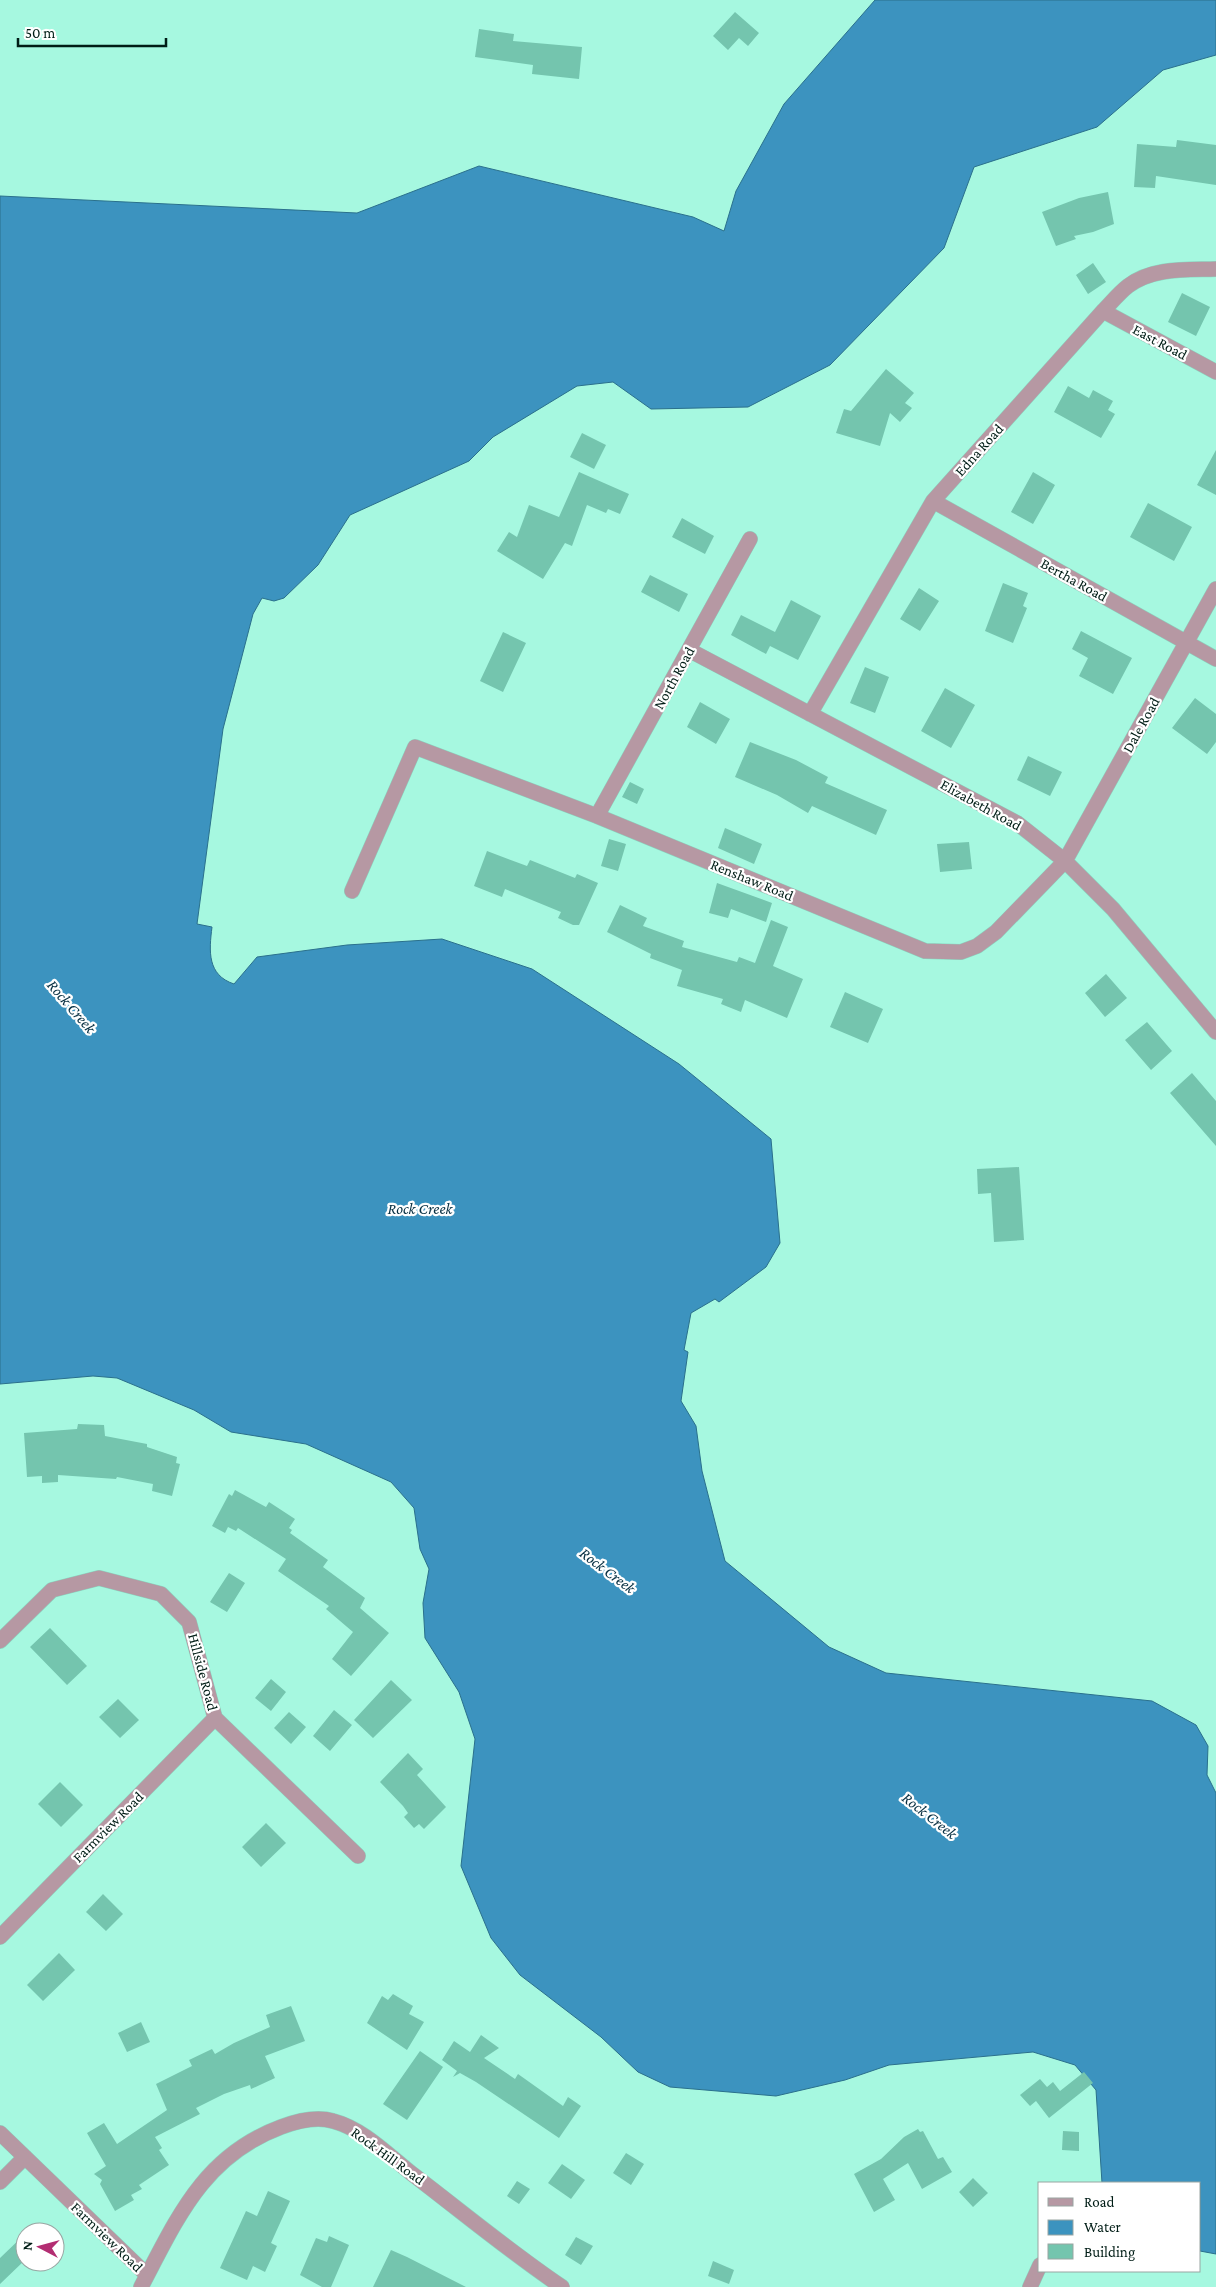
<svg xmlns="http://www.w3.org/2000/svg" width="1216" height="2287" viewBox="0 0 1216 2287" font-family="'Crimson Pro',serif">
<rect width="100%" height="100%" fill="#a6f8e0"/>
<path fill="#3c93bf" stroke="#2a708c" d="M 875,0 L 1216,0 L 1216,55 L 1163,70 L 1097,127 L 974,167 L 944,248 L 830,365 L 748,407 L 651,409 L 613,382 L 577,386 L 493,437 L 469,461 L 350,515 L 318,565 L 284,598 L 274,601 L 262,598 L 253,614 L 223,729 L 197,924 L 212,927 C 209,951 207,975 234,984 L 257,957 L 347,945 L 442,939 L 532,969 L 679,1064 L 771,1139 L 780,1243 L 766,1267 L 719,1302 L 715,1299 L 691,1313 L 684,1350 L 688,1352 L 681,1401 L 696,1426 L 702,1471 L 725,1561 L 829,1647 L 886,1673 L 1152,1701 L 1196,1725 L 1208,1746 L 1207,1775 L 1216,1793 L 1216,2254 L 1200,2251 L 1200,2183 L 1102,2183 L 1096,2090 L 1075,2065 L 1033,2052 L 889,2065 L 845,2080 L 776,2096 L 670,2087 L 638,2072 L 601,2037 L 520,1975 L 491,1938 L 461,1866 L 475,1739 L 459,1692 L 425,1638 L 423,1603 L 429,1569 L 420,1549 L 414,1508 L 391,1482 L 306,1444 L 231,1432 L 194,1410 L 117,1378 L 93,1376 L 0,1384 L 0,196 L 357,213 L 479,166 L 693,217 L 724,231 L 736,191 L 784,104 Z"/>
<path fill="#74c5ae" d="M 735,12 L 759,33 L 748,46 L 739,38 L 728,50 L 713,36 Z
M 479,29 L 514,34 L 513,41 L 582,47 L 579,79 L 532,74 L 533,65 L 475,57 Z
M 1177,140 L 1216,145 L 1216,185 L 1156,176 L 1155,188 L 1134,187 L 1137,144 L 1176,147 Z
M 1108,192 L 1114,224 L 1093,232 L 1074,236 L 1076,239 L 1056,246 L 1042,212 L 1079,198 Z
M 1093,263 L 1106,282 L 1088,294 L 1076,275 Z
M 1182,293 L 1210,307 L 1196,336 L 1168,322 Z
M 886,369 L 914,393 L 905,403 L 912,408 L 900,422 L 890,413 L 880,446 L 836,433 L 844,409 L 851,411 Z
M 1068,386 L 1089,398 L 1093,390 L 1113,401 L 1108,410 L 1115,414 L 1101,438 L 1054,412 Z
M 582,433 L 606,445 L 594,469 L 570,457 Z
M 1216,450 L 1216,495 L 1197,485 Z
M 579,472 L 629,494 L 620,514 L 608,509 L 606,513 L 587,505 L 572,546 L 565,543 L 543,579 L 497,551 L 509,532 L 517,537 L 529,505 L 559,517 Z
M 1033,472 L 1055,485 L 1033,524 L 1011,512 Z
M 1148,503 L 1192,527 L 1174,561 L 1130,537 Z
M 682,518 L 714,536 L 705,554 L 672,537 Z
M 650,575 L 688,594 L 679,612 L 641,592 Z
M 1003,583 L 1028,593 L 1023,606 L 1027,608 L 1013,643 L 985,631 Z
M 919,588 L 939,601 L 920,631 L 900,619 Z
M 791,600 L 821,616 L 798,660 L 770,646 L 766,654 L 731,635 L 741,615 L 775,632 Z
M 1081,631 L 1132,658 L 1113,694 L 1079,676 L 1088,658 L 1072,649 Z
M 503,632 L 526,643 L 503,692 L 480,681 Z
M 865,667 L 889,677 L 875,713 L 850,703 Z
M 945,688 L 975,705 L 951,748 L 921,731 Z
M 1195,698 L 1216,714 L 1216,742 L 1207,754 L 1172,728 Z
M 700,702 L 730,719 L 716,744 L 687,727 Z
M 750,742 L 796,760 L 828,777 L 825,783 L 887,810 L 876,835 L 812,806 L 808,813 L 777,795 L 735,777 Z
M 1028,756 L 1062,772 L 1050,796 L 1017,780 Z
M 630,782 L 644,789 L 637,804 L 622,797 Z
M 725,828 L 762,844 L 754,864 L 718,848 Z
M 609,839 L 626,844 L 618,871 L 601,866 Z
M 969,842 L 972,869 L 940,872 L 937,844 Z
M 487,851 L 527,866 L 530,860 L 575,878 L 577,874 L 598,883 L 579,925 L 573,925 L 558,918 L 561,912 L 505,889 L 502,897 L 474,886 Z
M 717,883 L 772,903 L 766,922 L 731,909 L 728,918 L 709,913 Z
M 620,905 L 647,918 L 643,926 L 684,941 L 682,947 L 737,962 L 739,957 L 755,963 L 771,920 L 788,927 L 773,966 L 803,979 L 787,1018 L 745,1000 L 741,1012 L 721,1004 L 723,999 L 677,986 L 682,970 L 650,958 L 651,954 L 607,932 Z
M 1106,974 L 1127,998 L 1105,1017 L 1085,993 Z
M 845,992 L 883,1009 L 868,1043 L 830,1027 Z
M 1147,1022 L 1172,1051 L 1151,1070 L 1125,1040 Z
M 1192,1073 L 1216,1101 L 1216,1146 L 1170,1093 Z
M 1019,1167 L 1024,1240 L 994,1242 L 991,1193 L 978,1194 L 977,1169 Z
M 78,1424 L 104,1425 L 105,1436 L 147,1444 L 147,1447 L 177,1457 L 176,1463 L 180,1464 L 172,1496 L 152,1491 L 153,1484 L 117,1477 L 116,1479 L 58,1475 L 58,1482 L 42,1483 L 42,1476 L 27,1477 L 24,1433 L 77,1429 Z
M 235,1490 L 266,1507 L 269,1502 L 295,1519 L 289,1528 L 292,1530 L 290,1533 L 328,1560 L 323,1567 L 365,1598 L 360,1608 L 389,1633 L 351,1676 L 332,1659 L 353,1632 L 326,1609 L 329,1606 L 278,1571 L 286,1559 L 238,1528 L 236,1531 L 228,1527 L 225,1533 L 212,1526 L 229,1494 L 232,1496 Z
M 229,1573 L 245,1583 L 227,1612 L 210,1602 Z
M 50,1628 L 87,1666 L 67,1685 L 30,1647 Z
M 271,1679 L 286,1692 L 271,1711 L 255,1698 Z
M 391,1680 L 412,1700 L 373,1738 L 354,1720 Z
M 118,1699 L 139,1720 L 120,1738 L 99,1717 Z
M 334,1710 L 352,1725 L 330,1751 L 313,1736 Z
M 289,1712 L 306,1727 L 291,1744 L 274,1728 Z
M 408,1753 L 423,1769 L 417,1775 L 446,1807 L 424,1829 L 419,1824 L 414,1828 L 404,1817 L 408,1813 L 403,1806 L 380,1782 Z
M 60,1782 L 83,1805 L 61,1827 L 38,1804 Z
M 266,1823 L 286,1843 L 261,1867 L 242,1847 Z
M 103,1894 L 123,1914 L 106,1931 L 86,1912 Z
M 59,1953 L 75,1970 L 43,2001 L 27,1985 Z
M 393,1994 L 413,2006 L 409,2014 L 424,2022 L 407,2050 L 367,2023 L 382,1996 L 388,2000 Z
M 291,2006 L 305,2041 L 265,2056 L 275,2078 L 251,2089 L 250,2085 L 224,2094 L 196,2108 L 200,2114 L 155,2137 L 162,2148 L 159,2150 L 169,2165 L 139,2185 L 142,2189 L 131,2195 L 134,2200 L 115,2211 L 100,2184 L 102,2180 L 94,2174 L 106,2166 L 87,2133 L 104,2123 L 117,2144 L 167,2110 L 156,2084 L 192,2066 L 189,2060 L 212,2049 L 215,2054 L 234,2043 L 270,2027 L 266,2015 Z
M 141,2022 L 150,2042 L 127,2052 L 118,2033 Z
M 481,2035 L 499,2048 L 484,2058 L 515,2079 L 518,2074 L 563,2106 L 568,2097 L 581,2106 L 559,2138 L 476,2082 L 460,2073 L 453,2077 L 457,2071 L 442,2060 L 454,2041 L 470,2052 Z
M 420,2051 L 443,2067 L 407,2120 L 383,2104 Z
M 1084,2072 L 1093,2083 L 1049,2118 L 1036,2101 L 1030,2106 L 1020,2095 L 1040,2079 L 1047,2087 L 1053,2082 L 1060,2091 Z
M 918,2129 L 920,2132 L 923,2131 L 938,2159 L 943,2157 L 952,2172 L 922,2189 L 908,2163 L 883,2179 L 895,2200 L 874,2212 L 854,2174 L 881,2159 L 904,2137 Z
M 1063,2131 L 1079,2132 L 1079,2151 L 1062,2150 Z
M 626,2153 L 644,2164 L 631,2185 L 613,2173 Z
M 562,2164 L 585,2180 L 571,2199 L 548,2183 Z
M 973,2178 L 988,2193 L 973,2207 L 959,2192 Z
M 517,2181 L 530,2189 L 519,2204 L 507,2196 Z
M 268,2191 L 290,2201 L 271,2243 L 277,2246 L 265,2272 L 253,2266 L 247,2280 L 220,2268 L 246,2211 L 257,2216 Z
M 25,2234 L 25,2260 L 0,2284 L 0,2258 Z
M 329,2236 L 349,2245 L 331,2287 L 322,2287 L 300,2275 L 316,2238 L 327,2242 Z
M 576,2237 L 593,2246 L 581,2265 L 565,2255 Z
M 391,2250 L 407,2257 L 466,2287 L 373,2287 Z
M 713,2261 L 734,2270 L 729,2284 L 708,2276 Z"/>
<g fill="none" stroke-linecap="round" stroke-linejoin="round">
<defs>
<path id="minor" d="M 1103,311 L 1216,372
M 933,501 L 1216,659
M 689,650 L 1017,823 L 1065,861 L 1113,909 L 1216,1032
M 810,714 L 933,501 L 1103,311 C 1111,303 1119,293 1128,286 C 1153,267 1187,270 1216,269
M 597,816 L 750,539
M 352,891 L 415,747 L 597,816 L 925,951 L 961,952 L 977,946 L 996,932 L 1065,861 L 1216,589
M 0,1641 L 52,1590 L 99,1578 L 161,1594 L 189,1622 L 215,1718 L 358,1856
M 0,1937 L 215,1718
M 0,2133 L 147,2275
M 0,2182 L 25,2157
M 141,2287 C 177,2219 203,2156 281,2127 C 297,2121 316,2116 333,2121 C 363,2129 387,2154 411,2173 C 461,2211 510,2252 562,2287
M 1030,2287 L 1040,2265"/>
</defs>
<use href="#minor" stroke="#8bd5c0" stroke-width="16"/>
<use href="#minor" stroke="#b698a3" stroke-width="15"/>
</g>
<g text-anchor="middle" stroke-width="4.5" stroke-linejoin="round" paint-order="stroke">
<g font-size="15" fill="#001d16" stroke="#fff">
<text transform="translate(1160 342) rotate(28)" y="5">East Road</text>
<text transform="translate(979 450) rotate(-48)" y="5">Edna Road</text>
<text transform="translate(1074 580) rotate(29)" y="5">Bertha Road</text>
<text transform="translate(674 678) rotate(-61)" y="5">North Road</text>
<text transform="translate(1141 725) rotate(-61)" y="5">Dale Road</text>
<text transform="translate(981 805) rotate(29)" y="5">Elizabeth Road</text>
<text transform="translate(752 880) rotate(22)" y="5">Renshaw Road</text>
<text transform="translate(203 1672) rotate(75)" y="5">Hillside Road</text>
<text transform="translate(108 1827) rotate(-45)" y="5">Farmview Road</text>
<text transform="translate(388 2156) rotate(36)" y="5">Rock Hill Road</text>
<text transform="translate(107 2237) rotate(44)" y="5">Farmview Road</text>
</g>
<g font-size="16" font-style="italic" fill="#072f42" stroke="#fff">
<text transform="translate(72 1006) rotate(49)" y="6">Rock Creek</text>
<text x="420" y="1214">Rock Creek</text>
<text transform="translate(608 1570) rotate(37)" y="6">Rock Creek</text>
<text transform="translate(930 1815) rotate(38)" y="6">Rock Creek</text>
</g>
</g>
<rect x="1038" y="2182" width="162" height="90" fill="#ffffff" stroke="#99a5a2"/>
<rect x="1048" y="2198" width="25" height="8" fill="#b698a3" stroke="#99a5a2"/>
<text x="1084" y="2207" font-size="15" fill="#001d16">Road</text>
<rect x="1048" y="2220" width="25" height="15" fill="#3c93bf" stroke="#99a5a2"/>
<text x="1084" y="2232" font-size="15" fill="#001d16">Water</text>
<rect x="1048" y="2244" width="25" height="15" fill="#74c5ae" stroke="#99a5a2"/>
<text x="1084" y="2257" font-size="15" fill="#001d16">Building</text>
<g transform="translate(40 2247) rotate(276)"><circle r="24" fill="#ffffff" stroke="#99a5a2"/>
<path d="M0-4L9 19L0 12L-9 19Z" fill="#b32d72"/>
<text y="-8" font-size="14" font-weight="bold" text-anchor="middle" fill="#001d16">N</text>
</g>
<path d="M18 38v8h148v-8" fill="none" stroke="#001d16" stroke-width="2.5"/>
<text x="25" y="38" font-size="15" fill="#001d16" stroke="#ffffff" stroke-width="4" paint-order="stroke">50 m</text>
</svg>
